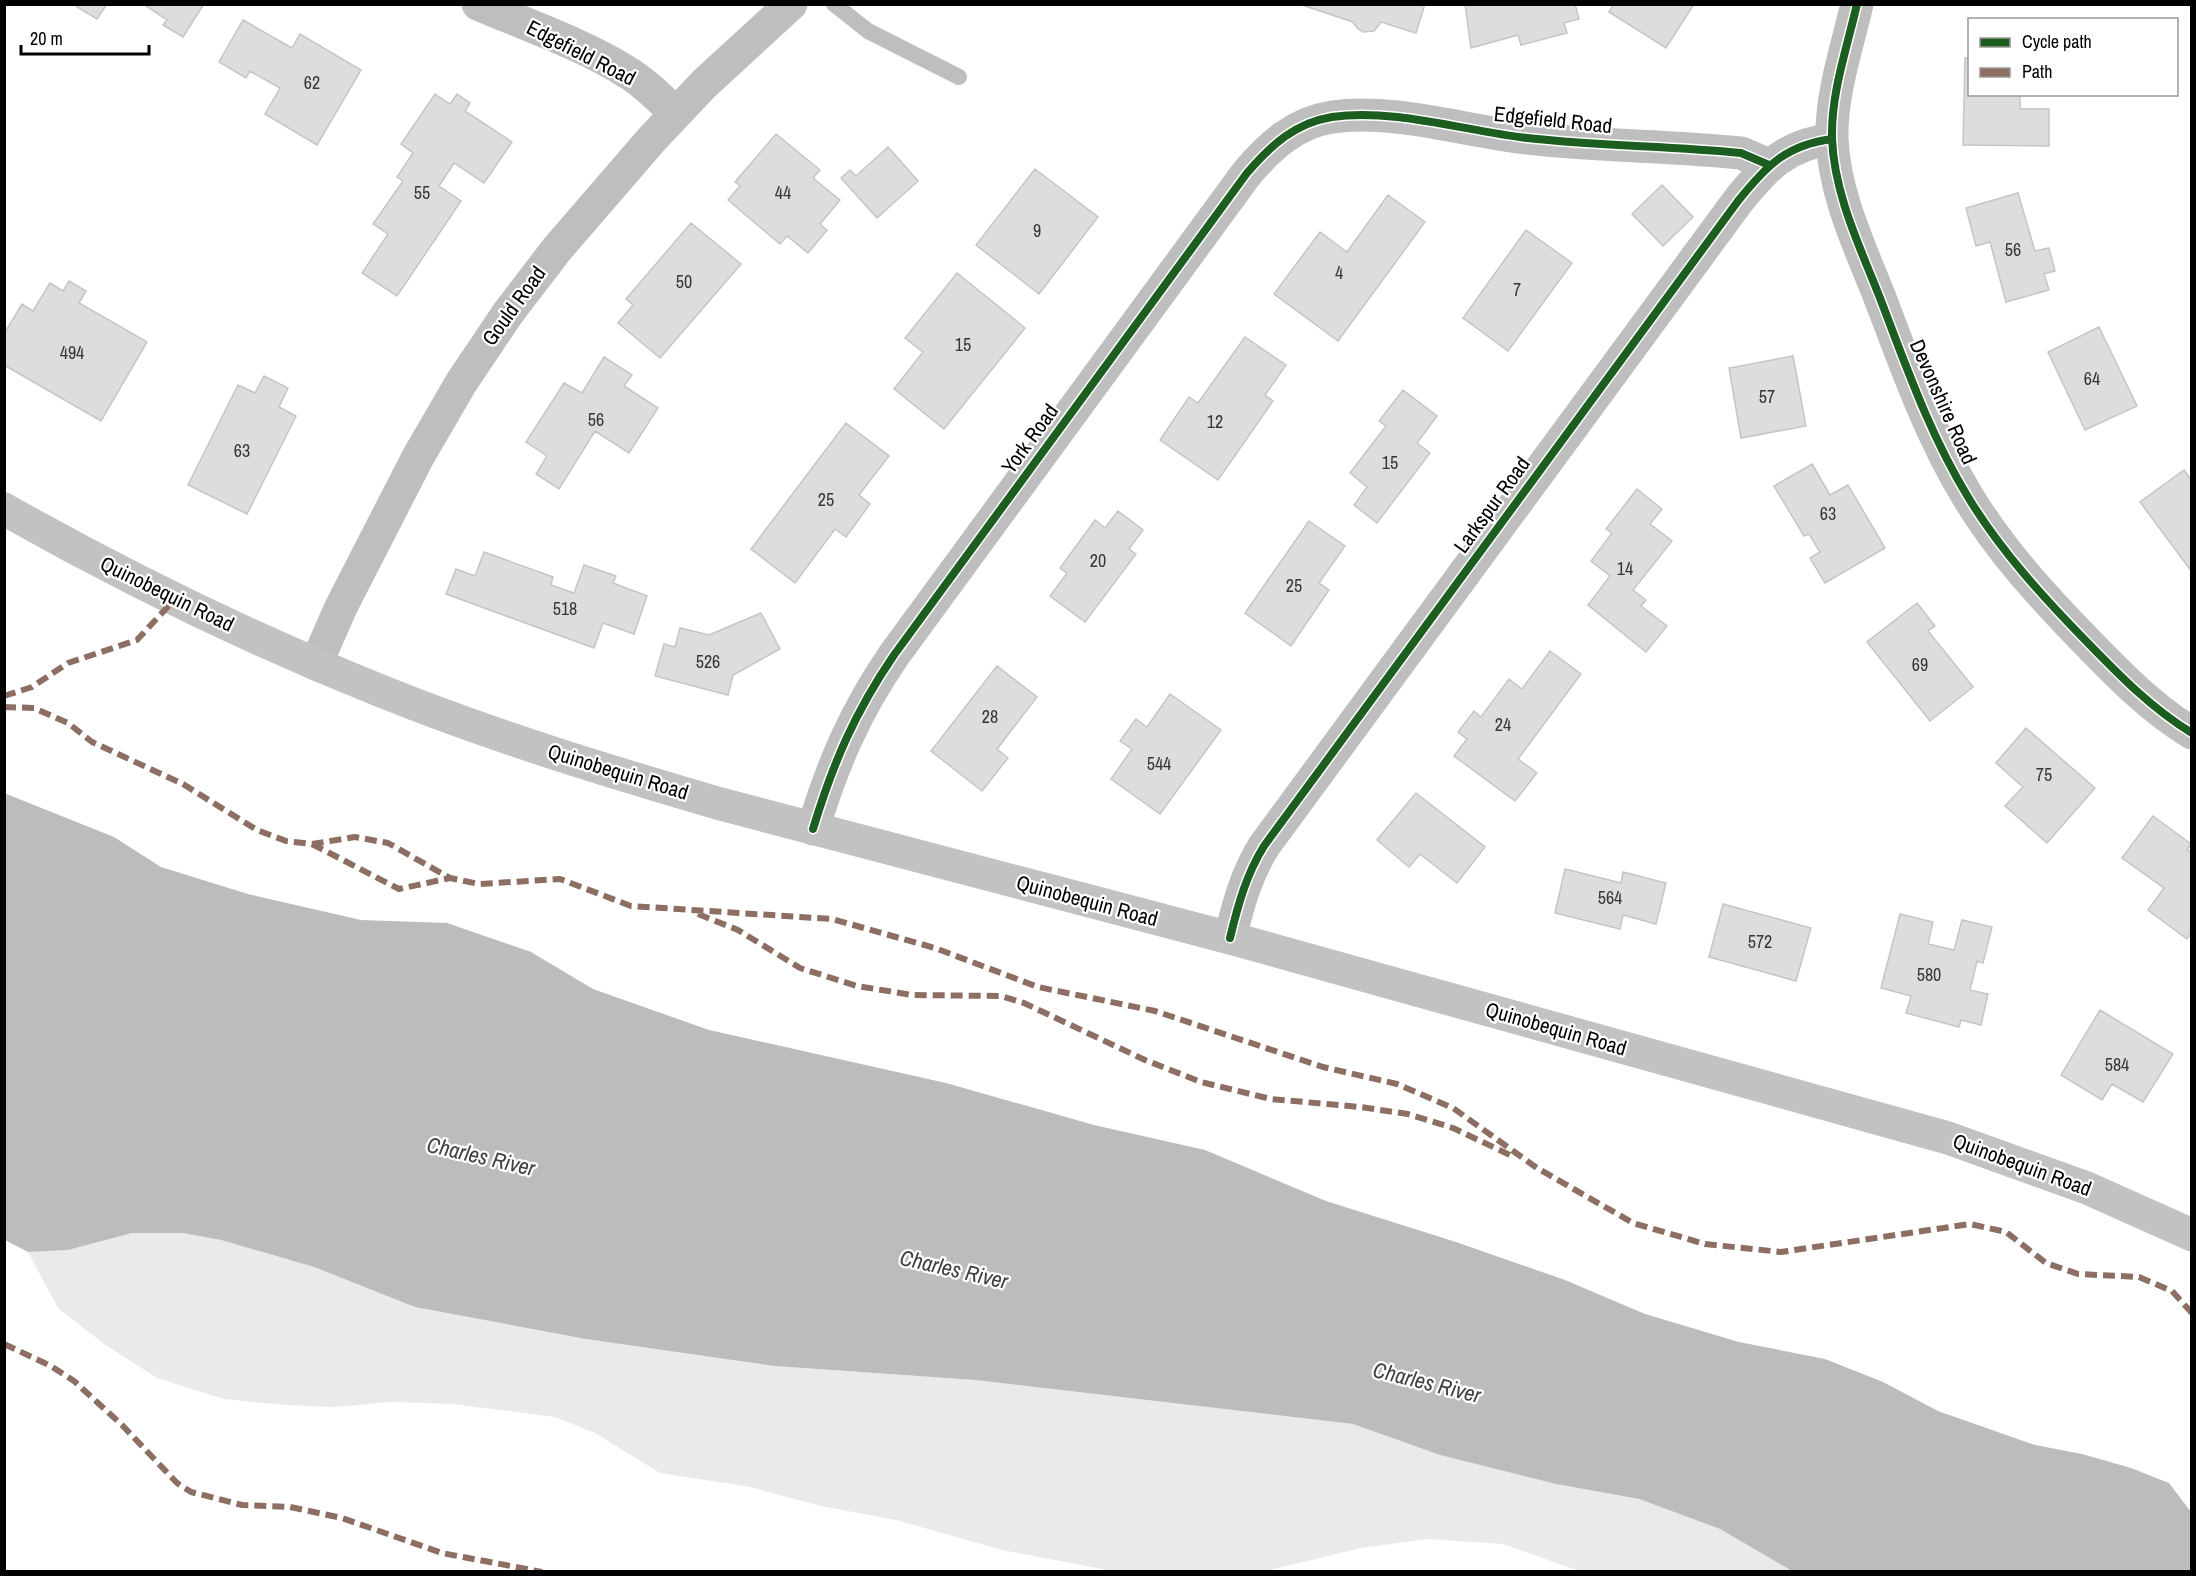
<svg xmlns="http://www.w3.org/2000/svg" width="2196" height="1576" viewBox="0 0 2196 1576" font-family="'Archivo Narrow',sans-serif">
<rect width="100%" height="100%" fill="#fff"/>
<path fill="#eaeaea" d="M 132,1233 L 183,1233 L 221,1240 L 314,1267 L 415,1307 L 586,1339 L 775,1366 L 975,1380 L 1353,1424 L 1440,1455 L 1556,1484 L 1639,1499 L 1720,1529 L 1792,1571 L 1579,1571 L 1503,1544 L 1428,1539 L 1361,1548 L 1266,1571 L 1113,1571 L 1002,1550 L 896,1520 L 821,1506 L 750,1487 L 660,1473 L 595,1433 L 555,1417 L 453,1404 L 391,1402 L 334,1407 L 284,1405 L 224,1399 L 157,1378 L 104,1344 L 58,1308 L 28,1252 L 68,1250 Z"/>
<path fill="#bcbcbc" d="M 4,793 L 114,837 L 161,867 L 248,894 L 361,920 L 447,923 L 531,952 L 593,989 L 709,1030 L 946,1083 L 1094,1125 L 1205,1150 L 1326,1201 L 1456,1242 L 1565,1280 L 1645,1314 L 1739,1342 L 1825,1359 L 1883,1382 L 1938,1411 L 2035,1445 L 2082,1454 L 2131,1468 L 2169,1483 L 2191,1512 L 2191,1571 L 1792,1571 L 1720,1529 L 1639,1499 L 1556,1484 L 1440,1455 L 1353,1424 L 975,1380 L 775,1366 L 586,1339 L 415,1307 L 314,1267 L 221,1240 L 183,1233 L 132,1233 L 68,1250 L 28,1252 L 5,1240 Z"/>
<path fill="#ddd" stroke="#c5c5c5" stroke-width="1.5" d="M 78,4 L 107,4 L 97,19 L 77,7 Z
M 143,4 L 204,4 L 183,37 L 163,25 L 167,20 Z
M 1299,4 L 1425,4 L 1416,33 L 1381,22 L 1374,31 L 1363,32 L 1357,28 L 1353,22 Z
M 1465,4 L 1575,4 L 1579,19 L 1564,23 L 1567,33 L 1521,45 L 1518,35 L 1471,48 Z
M 1614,4 L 1694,4 L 1666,48 L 1609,12 Z
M 243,20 L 292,48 L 300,34 L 361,70 L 317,145 L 265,114 L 280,88 L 250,71 L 246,78 L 219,62 Z
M 1965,58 L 1970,58 L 1970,94 L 2020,94 L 2020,109 L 2049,109 L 2049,146 L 1963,145 Z
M 435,94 L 450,104 L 457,94 L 470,103 L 465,111 L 512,142 L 484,183 L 454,163 L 439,186 L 461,201 L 397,296 L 362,273 L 388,234 L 373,224 L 403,181 L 397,177 L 413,153 L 401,144 Z
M 776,134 L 820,170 L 813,178 L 840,200 L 820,224 L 827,230 L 808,253 L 787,236 L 780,244 L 728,200 L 740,186 L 735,182 Z
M 888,147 L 918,181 L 877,218 L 841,178 L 850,170 L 856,176 Z
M 1035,169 L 1098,217 L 1039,294 L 976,245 Z
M 1662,185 L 1693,217 L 1663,246 L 1632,214 Z
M 2018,193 L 2035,251 L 2049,248 L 2055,271 L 2044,274 L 2049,290 L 2006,302 L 1990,242 L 1976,246 L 1966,208 Z
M 1388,195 L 1425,222 L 1338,341 L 1274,294 L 1320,232 L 1347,252 Z
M 691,223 L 741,264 L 660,358 L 618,323 L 633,305 L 626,299 Z
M 1526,230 L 1572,263 L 1508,351 L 1463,318 Z
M 957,273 L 1025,328 L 944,429 L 894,389 L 923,352 L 905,338 Z
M 69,281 L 86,291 L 79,303 L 147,342 L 101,421 L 4,365 L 4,334 L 22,304 L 33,311 L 50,283 L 63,291 Z
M 2099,327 L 2137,406 L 2085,430 L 2048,352 Z
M 1245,337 L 1286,365 L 1265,395 L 1273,401 L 1218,480 L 1160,440 L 1189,397 L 1198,403 Z
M 1793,356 L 1806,426 L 1741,438 L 1729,368 Z
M 604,357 L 632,375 L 624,386 L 658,408 L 629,453 L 595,431 L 559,489 L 536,474 L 547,456 L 526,442 L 564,383 L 582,393 Z
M 264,376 L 288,388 L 279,407 L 296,416 L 247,514 L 188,485 L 238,385 L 255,393 Z
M 1403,390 L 1437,416 L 1417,443 L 1430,453 L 1377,523 L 1354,505 L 1367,487 L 1350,473 L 1386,426 L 1379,421 Z
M 846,423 L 889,456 L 859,495 L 870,504 L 846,537 L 835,529 L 795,583 L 751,549 Z
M 1812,464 L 1830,495 L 1848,485 L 1885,548 L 1825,583 L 1810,558 L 1820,552 L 1809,534 L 1804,536 L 1774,486 Z
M 2184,470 L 2192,481 L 2192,572 L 2140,502 Z
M 1637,489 L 1662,509 L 1650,524 L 1672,541 L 1633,590 L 1646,600 L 1641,606 L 1667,626 L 1646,652 L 1588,605 L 1610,576 L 1591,561 L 1612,533 L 1606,529 Z
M 1118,511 L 1143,530 L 1129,549 L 1136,554 L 1085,622 L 1050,596 L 1067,573 L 1060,568 L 1095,520 L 1105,528 Z
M 1309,521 L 1345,546 L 1319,583 L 1329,590 L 1291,646 L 1245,613 Z
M 484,552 L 553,577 L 551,585 L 574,593 L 584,565 L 616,576 L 613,583 L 647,596 L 634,634 L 603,623 L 594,648 L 446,594 L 456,569 L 475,576 Z
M 1917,603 L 1935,626 L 1928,631 L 1973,687 L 1930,721 L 1867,642 Z
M 761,613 L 780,649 L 733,675 L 728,695 L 655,676 L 664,644 L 675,647 L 680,628 L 709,635 Z
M 1550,651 L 1581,674 L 1518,759 L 1537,773 L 1515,801 L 1454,756 L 1467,739 L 1458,732 L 1474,711 L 1481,717 L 1509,679 L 1522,689 Z
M 997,666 L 1037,697 L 997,749 L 1008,758 L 982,791 L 931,751 Z
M 1170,694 L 1221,730 L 1160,814 L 1111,779 L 1132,749 L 1120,741 L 1136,719 L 1147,727 Z
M 2026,728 L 2095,788 L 2047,843 L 2005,806 L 2023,787 L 1996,763 Z
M 1416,793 L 1485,847 L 1457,883 L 1420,854 L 1409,867 L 1377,840 Z
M 2153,816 L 2191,844 L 2187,850 L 2192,853 L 2192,932 L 2187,939 L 2148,910 L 2164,888 L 2122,858 Z
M 1565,869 L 1621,883 L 1623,872 L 1666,883 L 1656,924 L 1623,915 L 1620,929 L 1555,913 Z
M 1723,904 L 1811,928 L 1796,981 L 1709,957 Z
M 1900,914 L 1933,922 L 1928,944 L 1954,950 L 1962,920 L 1992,927 L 1983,963 L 1977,961 L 1970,990 L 1988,994 L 1981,1025 L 1961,1020 L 1959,1027 L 1906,1013 L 1911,996 L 1881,988 Z
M 2100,1010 L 2173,1054 L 2143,1102 L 2112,1084 L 2102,1100 L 2061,1075 Z"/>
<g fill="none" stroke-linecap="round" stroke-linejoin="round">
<path stroke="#bebebe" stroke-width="16" d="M 834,4 L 868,31 L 959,77"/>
<path stroke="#bebebe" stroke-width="33" d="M 478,4 C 529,26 583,44 630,74 C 647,85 661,99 675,113
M 1857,4 C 1847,48 1831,93 1832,138 C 1834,194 1860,247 1880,298 C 1906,366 1930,435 1968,497 C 2000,550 2043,597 2086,641 C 2118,674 2152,709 2192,733
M 316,664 L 341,607 L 418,457 L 461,383 L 508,313 L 557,249 L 652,139 L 704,84 L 791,4
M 813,829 C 833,763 855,712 894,655 L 1247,173 C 1271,145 1295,123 1332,117 C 1393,108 1465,131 1527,138 C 1598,146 1670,146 1741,153 L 1769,165
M 1230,938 C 1238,905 1246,875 1264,846 L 1738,201 C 1766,166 1786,145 1832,139"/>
<path stroke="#c2c2c2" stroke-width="33" d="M 4,509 C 126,578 251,639 381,691 C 490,735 604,770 717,803 L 1230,938 L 1948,1138 L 2087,1188 L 2192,1235"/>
<path stroke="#8d6e63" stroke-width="6" stroke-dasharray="12 6" stroke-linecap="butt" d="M 4,696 L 32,687 L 68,663 L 137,640 L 174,600
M 4,707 L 34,708 L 68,723 L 92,742 L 183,784 L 257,830 L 286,841 L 312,844 L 355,837 L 388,843 L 450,878 L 479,884 L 560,879 L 631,906 L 832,919 L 935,948 L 1038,987 L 1155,1011 L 1323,1067 L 1397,1084 L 1453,1108 L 1537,1168 L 1633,1223 L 1705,1244 L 1781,1252 L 1970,1224 L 2006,1232 L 2046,1263 L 2078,1274 L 2139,1277 L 2172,1291 L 2192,1313
M 312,844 L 399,889 L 450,878
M 698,914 L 738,930 L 800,968 L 857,986 L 912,995 L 1001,996 L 1024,1003 L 1145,1060 L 1201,1082 L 1271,1099 L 1360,1107 L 1408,1114 L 1453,1128 L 1510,1155
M 4,1344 L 51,1366 L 74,1381 L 122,1425 L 177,1483 L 191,1492 L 242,1505 L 290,1507 L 342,1518 L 442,1553 L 542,1572"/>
<defs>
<path id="cycleway" d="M 1857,4 C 1847,48 1831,93 1832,138 C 1834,194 1860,247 1880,298 C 1906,366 1930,435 1968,497 C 2000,550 2043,597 2086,641 C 2118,674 2152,709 2192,733
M 813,829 C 833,763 855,712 894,655 L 1247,173 C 1271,145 1295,123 1332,117 C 1393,108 1465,131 1527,138 C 1598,146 1670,146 1741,153 L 1769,165
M 1230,938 C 1238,905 1246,875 1264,846 L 1738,201 C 1766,166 1786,145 1832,139"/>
</defs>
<use href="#cycleway" stroke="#fff" stroke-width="11"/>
<use href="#cycleway" stroke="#1b5e20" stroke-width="8"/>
</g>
<g text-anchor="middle" stroke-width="4.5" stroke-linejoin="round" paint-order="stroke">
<g font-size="18" fill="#373737">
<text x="312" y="89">62</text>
<text x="422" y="199">55</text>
<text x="783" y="199">44</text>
<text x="1037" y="237">9</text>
<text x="2013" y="256">56</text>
<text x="1339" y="279">4</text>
<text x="684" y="288">50</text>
<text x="1517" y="296">7</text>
<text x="963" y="351">15</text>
<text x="72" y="359">494</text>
<text x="2092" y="385">64</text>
<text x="1767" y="403">57</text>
<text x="596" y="426">56</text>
<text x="1215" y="428">12</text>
<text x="242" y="457">63</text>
<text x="1390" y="469">15</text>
<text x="826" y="506">25</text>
<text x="1828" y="520">63</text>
<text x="1098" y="567">20</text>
<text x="1625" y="575">14</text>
<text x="1294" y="592">25</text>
<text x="565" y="615">518</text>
<text x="708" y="668">526</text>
<text x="1920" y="671">69</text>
<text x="990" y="723">28</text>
<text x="1503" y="731">24</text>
<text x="1159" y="770">544</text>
<text x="2044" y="781">75</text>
<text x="1610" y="904">564</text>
<text x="1760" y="948">572</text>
<text x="1929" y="981">580</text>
<text x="2117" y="1071">584</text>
</g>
<g font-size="21" fill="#000" stroke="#fff">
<text transform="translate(581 53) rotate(27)" y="7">Edgefield Road</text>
<text transform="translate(1553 120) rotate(6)" y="7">Edgefield Road</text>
<text transform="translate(514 306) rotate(-54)" y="7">Gould Road</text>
<text transform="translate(1943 402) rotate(66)" y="7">Devonshire Road</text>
<text transform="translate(1030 439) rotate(-54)" y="7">York Road</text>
<text transform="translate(1492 505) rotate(-54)" y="7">Larkspur Road</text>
<text transform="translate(167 594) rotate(26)" y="7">Quinobequin Road</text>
<text transform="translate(618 772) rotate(17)" y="7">Quinobequin Road</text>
<text transform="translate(1087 901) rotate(15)" y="7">Quinobequin Road</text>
<text transform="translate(1556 1029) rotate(16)" y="7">Quinobequin Road</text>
<text transform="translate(2022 1165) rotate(20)" y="7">Quinobequin Road</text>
</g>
<g font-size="22" font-style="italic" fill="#414141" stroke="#fff">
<text transform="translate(481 1156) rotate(13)" y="8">Charles River</text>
<text transform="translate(954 1269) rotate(13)" y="8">Charles River</text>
<text transform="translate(1427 1382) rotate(14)" y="8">Charles River</text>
</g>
</g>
<rect width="2196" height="1576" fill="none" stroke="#000000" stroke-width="12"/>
<rect x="1968" y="18" width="210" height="78" fill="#ffffff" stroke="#999999" stroke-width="1.5"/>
<rect x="1980" y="38" width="30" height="9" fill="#1b5e20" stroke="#999999" stroke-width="1.5"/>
<text x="2022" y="48" font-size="18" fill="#000000">Cycle path</text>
<rect x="1980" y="68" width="30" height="9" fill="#8d6e63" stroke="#999999" stroke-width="1.5"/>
<text x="2022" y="78" font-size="18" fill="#000000">Path</text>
<path d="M21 45v9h128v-9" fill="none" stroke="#000000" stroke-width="3"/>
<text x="30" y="45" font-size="18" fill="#000000" stroke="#ffffff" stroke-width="4.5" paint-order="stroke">20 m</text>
</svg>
